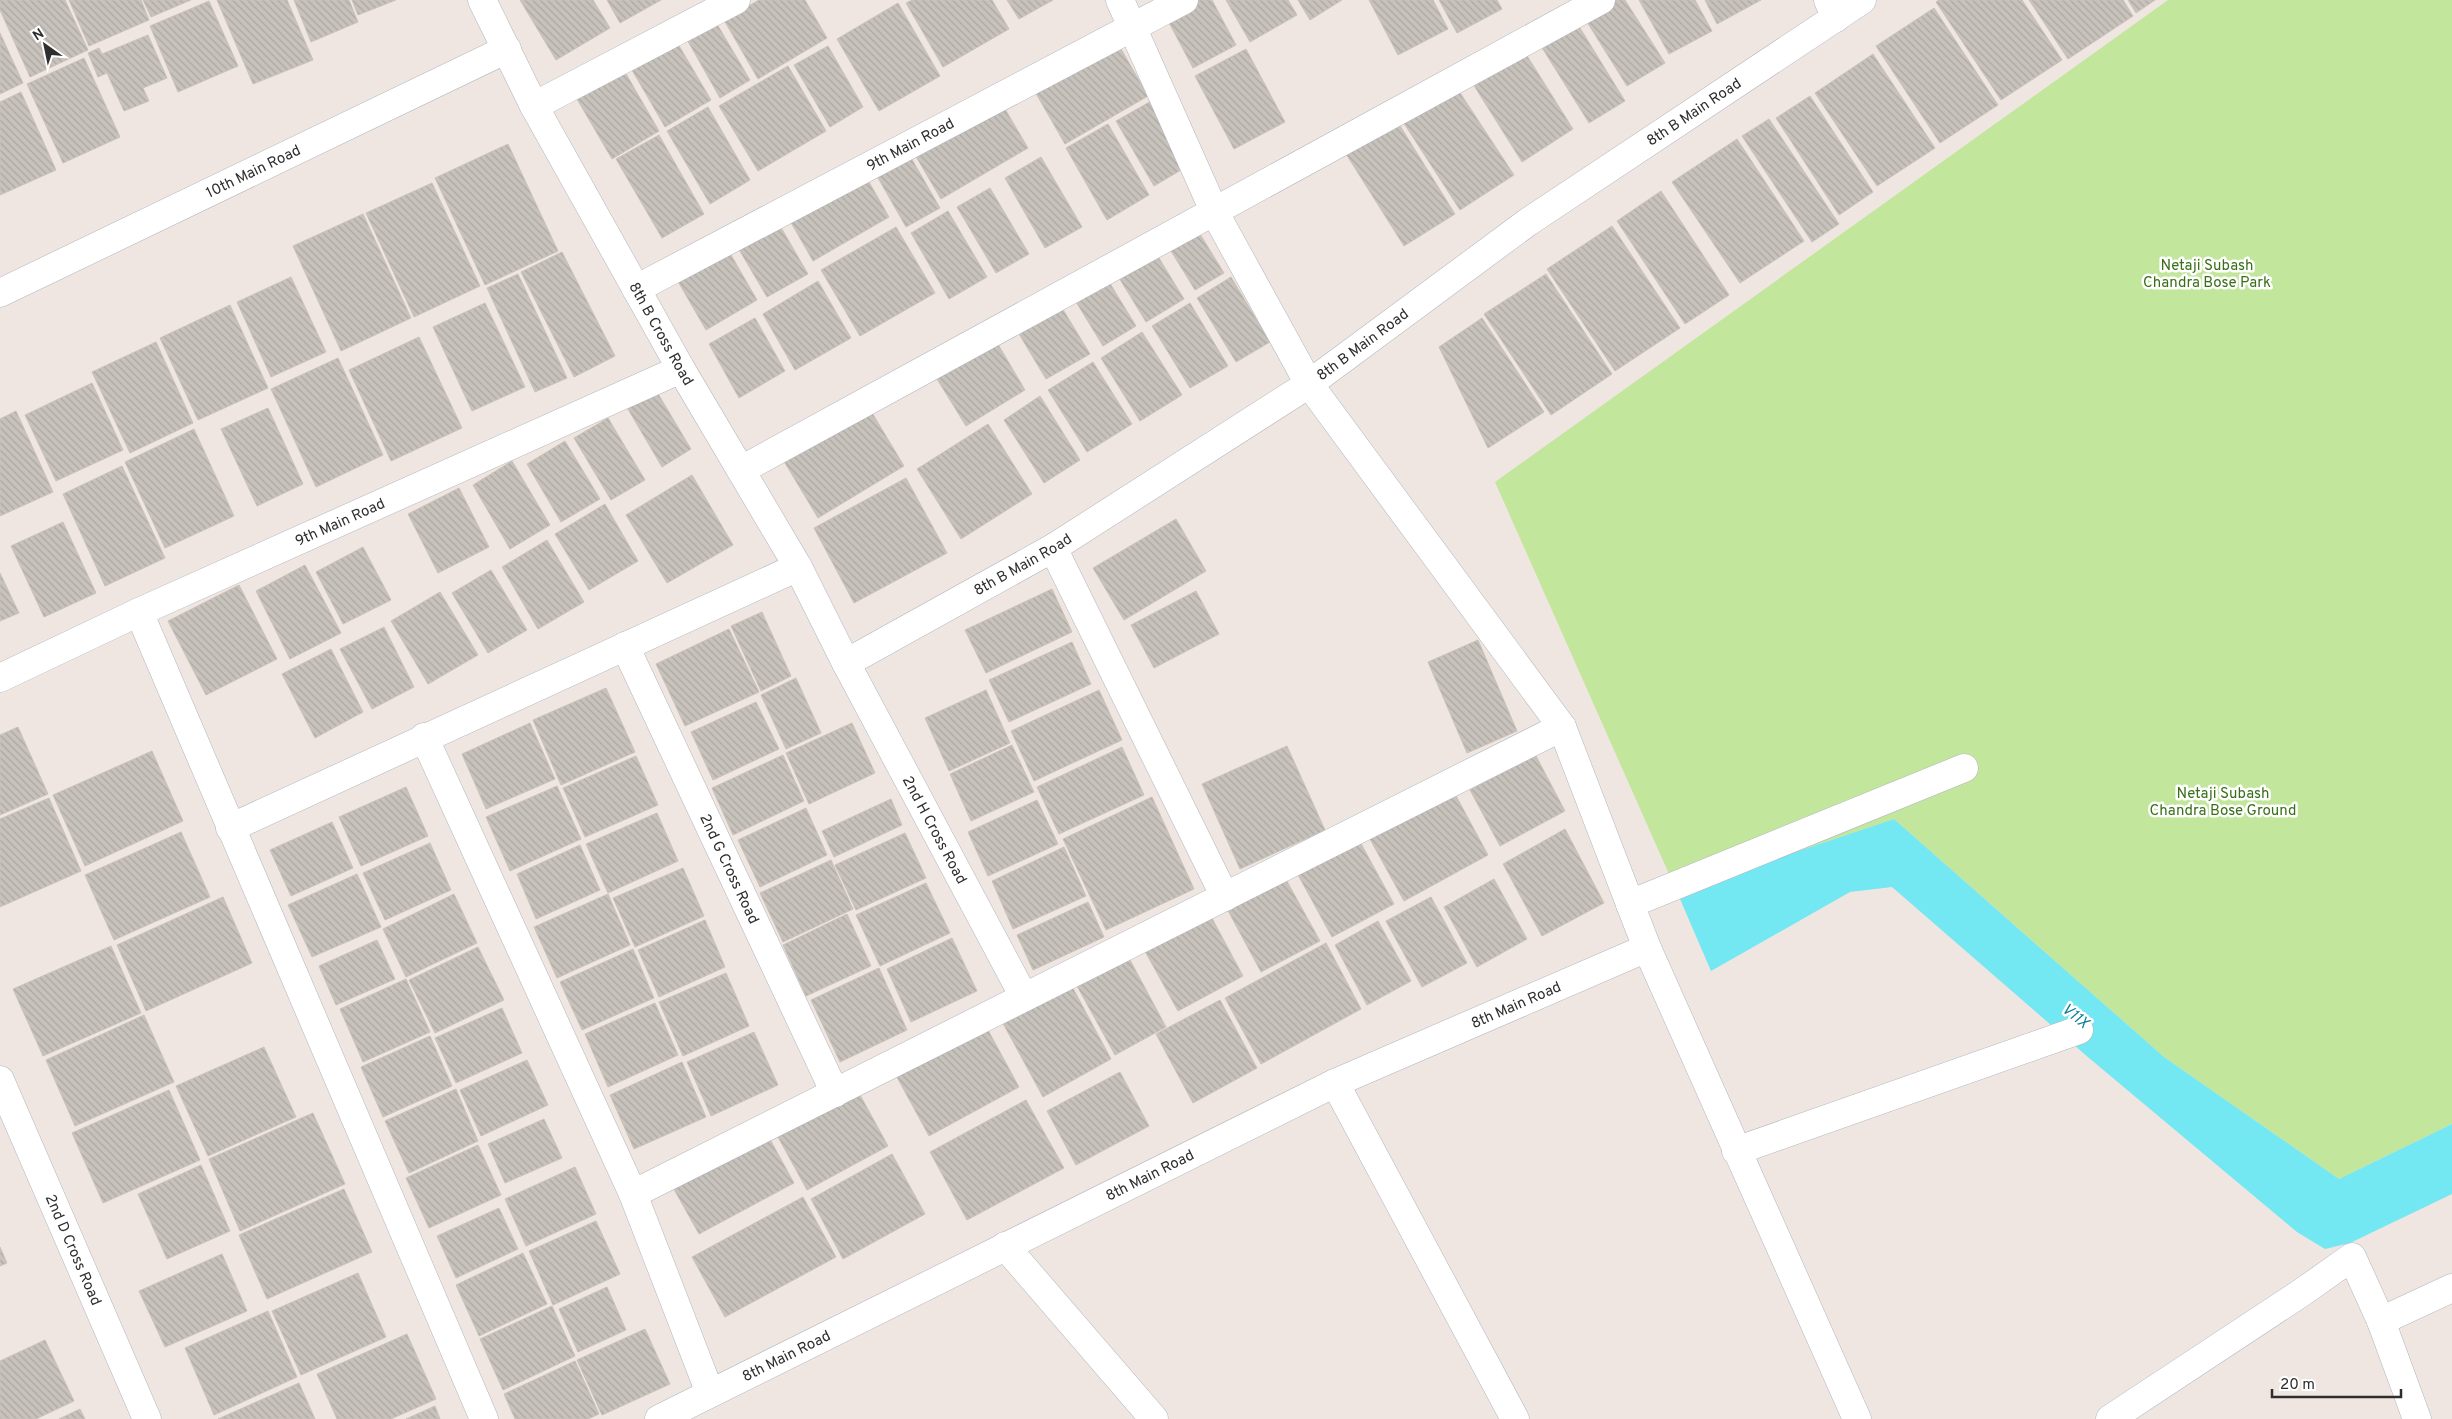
<svg xmlns="http://www.w3.org/2000/svg" width="2452" height="1419" viewBox="0 0 2452 1419" font-family="Overpass,sans-serif">
<defs>
<pattern id="building-back-hatch" width="6" height="6" patternUnits="userSpaceOnUse" patternTransform="scale(1.25)"><rect width="6" height="6" fill="#c8c2bc"/><path d="M-1 5l2 2M0 0l6 6M5-1l2 2" fill="none" stroke="#aca7a2"/></pattern>
</defs>
<rect width="100%" height="100%" fill="#efe6e1"/>
<path fill="#c3e69d" d="M 2168,0 L 2452,0 L 2452,1124 L 2339,1179 L 2164,1057 L 1894,819 L 1677,892 L 1495,482 Z"/>
<path fill="#73e7f2" d="M 1894,819 L 2164,1057 L 2339,1179 L 2452,1124 L 2452,1194 L 2350,1243 L 2325,1249 L 2297,1232 L 2089,1058 L 1892,887 L 1850,892 L 1711,971 L 1677,892 Z"/>
<path fill="url(#building-back-hatch)" stroke="#cbc2ba" d="M 0,0 L 65,0 L 88,50 L 30,77 L 0,10 Z
M 69,0 L 141,0 L 149,20 L 89,46 Z
M 143,0 L 191,0 L 151,17 Z
M 217,0 L 287,0 L 313,60 L 253,84 Z
M 294,0 L 349,0 L 358,22 L 311,42 Z
M 352,0 L 396,0 L 358,15 Z
M 520,0 L 593,0 L 610,28 L 556,60 Z
M 607,0 L 661,0 L 620,23 Z
M 759,0 L 805,0 L 827,38 L 758,79 L 724,20 Z
M 912,0 L 992,0 L 1009,29 L 943,67 L 906,3 Z
M 1007,0 L 1053,0 L 1019,19 Z
M 1157,0 L 1212,0 L 1236,45 L 1193,68 Z
M 1226,0 L 1288,0 L 1297,15 L 1250,42 Z
M 1298,0 L 1342,0 L 1310,20 Z
M 1369,0 L 1433,0 L 1448,29 L 1398,55 Z
M 1439,0 L 1497,0 L 1502,9 L 1457,33 Z
M 1605,0 L 1625,0 L 1665,63 L 1627,86 L 1582,14 Z
M 1639,0 L 1695,0 L 1712,31 L 1669,54 Z
M 1705,0 L 1761,0 L 1717,24 Z
M 1939,0 L 2022,0 L 2062,60 L 2001,100 L 1936,2 Z
M 2029,0 L 2123,0 L 2133,16 L 2068,59 Z
M 2128,0 L 2155,0 L 2136,13 Z
M 209,1 L 238,66 L 178,92 L 150,26 Z
M 898,3 L 940,76 L 879,111 L 837,39 Z
M 1934,8 L 1998,105 L 1940,143 L 1876,46 Z
M 1572,15 L 1625,101 L 1589,123 L 1536,38 Z
M 714,19 L 750,80 L 720,98 L 685,36 Z
M 1109,28 L 1148,96 L 1065,144 L 1026,76 Z
M 0,33 L 23,83 L 0,94 Z
M 148,35 L 167,78 L 143,88 L 149,101 L 124,111 L 107,73 L 98,77 L 88,53 L 99,48 L 102,54 Z
M 1519,43 L 1573,129 L 1522,162 L 1468,76 Z
M 678,44 L 711,100 L 665,127 L 632,70 Z
M 828,46 L 863,107 L 830,127 L 794,65 Z
M 1246,49 L 1285,122 L 1234,149 L 1195,76 Z
M 1873,54 L 1935,148 L 1877,186 L 1815,93 Z
M 84,58 L 120,137 L 63,163 L 27,84 Z
M 788,66 L 826,131 L 758,171 L 719,106 Z
M 625,72 L 659,131 L 612,159 L 577,99 Z
M 1451,79 L 1514,175 L 1460,210 L 1398,114 Z
M 21,92 L 56,170 L 0,195 L 0,102 Z
M 995,92 L 1028,148 L 941,199 L 908,143 Z
M 1810,96 L 1873,192 L 1839,215 L 1776,118 Z
M 1153,100 L 1191,164 L 1154,186 L 1116,121 Z
M 708,107 L 750,180 L 710,204 L 667,131 Z
M 1392,113 L 1455,214 L 1404,246 L 1341,146 Z
M 1769,119 L 1839,224 L 1812,242 L 1742,136 Z
M 1108,124 L 1149,195 L 1107,220 L 1066,148 Z
M 659,135 L 704,214 L 662,238 L 616,159 Z
M 1737,139 L 1804,241 L 1740,283 L 1672,182 Z
M 508,144 L 558,251 L 485,285 L 435,178 Z
M 906,149 L 940,208 L 906,227 L 873,169 Z
M 1041,157 L 1082,227 L 1045,248 L 1005,178 Z
M 861,168 L 889,217 L 813,261 L 785,212 Z
M 432,183 L 480,286 L 414,317 L 366,213 Z
M 990,188 L 1029,254 L 996,273 L 957,207 Z
M 1661,191 L 1729,295 L 1685,324 L 1617,221 Z
M 948,211 L 987,277 L 949,299 L 911,233 Z
M 772,212 L 808,274 L 767,297 L 731,236 Z
M 363,214 L 411,318 L 341,351 L 293,246 Z
M 1192,221 L 1224,273 L 1195,290 L 1163,238 Z
M 1612,226 L 1680,328 L 1615,371 L 1547,269 Z
M 896,227 L 935,293 L 860,336 L 821,270 Z
M 723,241 L 757,300 L 706,330 L 672,271 Z
M 1151,245 L 1184,299 L 1146,322 L 1113,268 Z
M 562,252 L 615,356 L 574,377 L 521,272 Z
M 1103,272 L 1136,326 L 1103,346 L 1070,292 Z
M 518,274 L 567,378 L 535,392 L 487,288 Z
M 1546,274 L 1612,374 L 1551,415 L 1484,314 Z
M 291,277 L 326,352 L 271,377 L 237,302 Z
M 1231,277 L 1270,342 L 1236,362 L 1197,298 Z
M 818,281 L 851,338 L 795,370 L 763,314 Z
M 1053,293 L 1090,354 L 1046,379 L 1010,319 Z
M 485,303 L 525,387 L 472,411 L 433,327 Z
M 1190,303 L 1228,366 L 1190,388 L 1152,326 Z
M 230,305 L 268,388 L 198,420 L 160,338 Z
M 755,318 L 785,371 L 739,398 L 709,344 Z
M 1482,318 L 1544,412 L 1488,448 L 1439,347 Z
M 989,329 L 1025,390 L 966,426 L 929,366 Z
M 1142,332 L 1182,395 L 1140,421 L 1101,358 Z
M 419,337 L 462,428 L 391,461 L 349,370 Z
M 156,342 L 193,423 L 130,453 L 92,372 Z
M 338,358 L 383,455 L 316,487 L 271,389 Z
M 1093,362 L 1132,424 L 1087,452 L 1048,390 Z
M 92,383 L 123,450 L 56,481 L 25,415 Z
M 654,387 L 691,449 L 662,467 L 625,404 Z
M 862,396 L 904,466 L 818,518 L 776,448 Z
M 1040,396 L 1080,460 L 1044,483 L 1004,420 Z
M 268,408 L 303,484 L 257,506 L 221,429 Z
M 16,411 L 53,492 L 0,516 L 0,419 Z
M 608,418 L 645,480 L 611,500 L 574,438 Z
M 988,424 L 1032,494 L 961,539 L 917,469 Z
M 194,429 L 234,516 L 165,548 L 125,462 Z
M 565,441 L 600,499 L 561,522 L 527,464 Z
M 512,461 L 550,525 L 510,549 L 473,485 Z
M 122,466 L 165,558 L 105,586 L 63,494 Z
M 692,475 L 733,545 L 667,583 L 626,515 Z
M 906,478 L 947,553 L 854,603 L 814,528 Z
M 459,488 L 489,547 L 438,573 L 408,514 Z
M 605,504 L 638,561 L 589,590 L 555,534 Z
M 1176,519 L 1206,571 L 1124,620 L 1093,568 Z
M 63,522 L 96,593 L 44,617 L 11,546 Z
M 547,540 L 584,602 L 538,629 L 502,567 Z
M 363,547 L 391,600 L 343,624 L 316,572 Z
M 305,565 L 341,633 L 290,659 L 256,591 Z
M 491,570 L 527,630 L 488,653 L 452,593 Z
M 0,573 L 19,613 L 0,621 Z
M 239,585 L 277,659 L 206,695 L 168,621 Z
M 1052,589 L 1072,632 L 986,673 L 965,630 Z
M 1196,591 L 1219,634 L 1154,668 L 1131,625 Z
M 440,592 L 478,655 L 428,684 L 391,621 Z
M 762,612 L 791,676 L 761,691 L 731,626 Z
M 384,627 L 414,687 L 372,709 L 340,649 Z
M 729,629 L 759,692 L 685,726 L 656,664 Z
M 1478,640 L 1517,731 L 1467,753 L 1428,662 Z
M 1072,642 L 1091,684 L 1009,722 L 989,680 Z
M 331,649 L 363,712 L 315,738 L 282,674 Z
M 796,678 L 821,733 L 786,749 L 761,695 Z
M 606,688 L 635,752 L 561,785 L 533,720 Z
M 986,690 L 1010,743 L 949,771 L 925,718 Z
M 1099,690 L 1122,740 L 1034,781 L 1011,731 Z
M 756,702 L 779,749 L 713,780 L 691,732 Z
M 530,723 L 555,779 L 486,809 L 462,754 Z
M 852,723 L 875,773 L 809,804 L 786,753 Z
M 18,727 L 48,794 L 0,815 L 0,735 Z
M 1012,745 L 1034,792 L 971,821 L 950,774 Z
M 1287,746 L 1325,830 L 1240,869 L 1202,784 Z
M 1122,747 L 1144,795 L 1059,834 L 1037,787 Z
M 152,751 L 183,821 L 85,866 L 53,795 Z
M 1535,754 L 1565,811 L 1500,846 L 1470,790 Z
M 783,755 L 804,801 L 733,835 L 712,788 Z
M 636,756 L 658,805 L 585,837 L 563,788 Z
M 557,786 L 581,839 L 510,871 L 486,817 Z
M 406,787 L 428,836 L 361,866 L 339,817 Z
M 1455,794 L 1488,855 L 1404,901 L 1370,839 Z
M 1152,797 L 1194,889 L 1106,930 L 1063,839 Z
M 49,798 L 81,871 L 0,907 L 0,819 Z
M 891,799 L 902,825 L 834,857 L 822,831 Z
M 1037,800 L 1058,844 L 988,876 L 968,832 Z
M 806,808 L 827,855 L 760,887 L 738,840 Z
M 657,813 L 678,861 L 608,893 L 586,844 Z
M 332,822 L 353,868 L 291,896 L 270,850 Z
M 1565,829 L 1604,903 L 1542,936 L 1503,864 Z
M 181,832 L 210,897 L 114,940 L 85,875 Z
M 905,833 L 926,878 L 856,910 L 835,865 Z
M 1359,840 L 1394,904 L 1332,937 L 1297,873 Z
M 430,843 L 451,890 L 385,920 L 363,873 Z
M 580,845 L 600,890 L 536,919 L 517,874 Z
M 1064,847 L 1086,896 L 1013,929 L 992,881 Z
M 831,860 L 853,909 L 783,942 L 760,893 Z
M 683,868 L 704,916 L 635,947 L 613,898 Z
M 357,874 L 381,927 L 312,957 L 288,905 Z
M 1283,874 L 1320,941 L 1261,972 L 1225,905 Z
M 1494,879 L 1527,939 L 1477,967 L 1444,907 Z
M 926,883 L 950,933 L 880,966 L 856,915 Z
M 454,894 L 477,943 L 406,977 L 383,929 Z
M 608,894 L 630,945 L 557,978 L 534,927 Z
M 223,897 L 252,963 L 146,1011 L 117,945 Z
M 1431,897 L 1467,963 L 1422,987 L 1386,921 Z
M 1088,902 L 1104,937 L 1033,970 L 1017,935 Z
M 1207,909 L 1243,976 L 1178,1011 L 1141,944 Z
M 847,914 L 871,966 L 806,996 L 783,945 Z
M 705,920 L 725,967 L 659,997 L 638,950 Z
M 1378,921 L 1411,981 L 1367,1005 L 1335,945 Z
M 952,938 L 977,991 L 911,1022 L 887,969 Z
M 377,940 L 395,979 L 336,1005 L 319,966 Z
M 1326,943 L 1361,1009 L 1261,1064 L 1225,998 Z
M 111,946 L 141,1013 L 43,1056 L 13,989 Z
M 478,947 L 504,1000 L 435,1033 L 409,980 Z
M 633,949 L 654,998 L 582,1030 L 560,982 Z
M 1129,958 L 1166,1027 L 1115,1055 L 1077,986 Z
M 879,968 L 907,1030 L 840,1062 L 811,1000 Z
M 726,973 L 749,1026 L 683,1056 L 659,1002 Z
M 406,979 L 430,1032 L 363,1062 L 340,1009 Z
M 1068,979 L 1111,1059 L 1043,1097 L 999,1016 Z
M 1220,1000 L 1257,1068 L 1193,1103 L 1156,1034 Z
M 655,1003 L 678,1055 L 608,1087 L 585,1034 Z
M 502,1008 L 522,1053 L 456,1083 L 435,1038 Z
M 144,1015 L 174,1082 L 75,1126 L 46,1060 Z
M 982,1019 L 1019,1087 L 929,1136 L 892,1068 Z
M 754,1032 L 778,1085 L 711,1116 L 687,1062 Z
M 430,1036 L 452,1086 L 383,1117 L 361,1067 Z
M 264,1047 L 296,1117 L 208,1156 L 176,1086 Z
M 527,1060 L 548,1105 L 481,1136 L 460,1090 Z
M 682,1062 L 706,1117 L 634,1149 L 610,1095 Z
M 1120,1072 L 1149,1126 L 1076,1165 L 1047,1111 Z
M 456,1089 L 478,1141 L 409,1173 L 385,1121 Z
M 169,1090 L 200,1160 L 103,1203 L 72,1133 Z
M 859,1093 L 888,1146 L 807,1190 L 778,1137 Z
M 1026,1100 L 1064,1168 L 967,1220 L 930,1152 Z
M 313,1113 L 345,1184 L 240,1231 L 209,1159 Z
M 544,1119 L 562,1158 L 505,1183 L 488,1144 Z
M 766,1132 L 794,1183 L 699,1234 L 671,1184 Z
M 478,1145 L 501,1195 L 429,1228 L 406,1178 Z
M 892,1154 L 925,1214 L 843,1259 L 811,1199 Z
M 201,1165 L 230,1231 L 167,1259 L 138,1194 Z
M 575,1167 L 596,1214 L 526,1246 L 505,1199 Z
M 344,1189 L 372,1252 L 267,1299 L 239,1235 Z
M 803,1197 L 836,1257 L 725,1317 L 692,1257 Z
M 499,1208 L 518,1249 L 456,1278 L 437,1236 Z
M 596,1221 L 620,1274 L 553,1305 L 529,1251 Z
M 0,1247 L 7,1263 L 0,1266 Z
M 523,1253 L 547,1304 L 479,1336 L 456,1285 Z
M 222,1254 L 247,1311 L 165,1347 L 139,1291 Z
M 358,1273 L 386,1337 L 301,1375 L 272,1311 Z
M 607,1287 L 626,1330 L 578,1352 L 559,1309 Z
M 552,1306 L 575,1356 L 503,1390 L 480,1339 Z
M 268,1311 L 297,1377 L 214,1415 L 185,1348 Z
M 645,1329 L 670,1384 L 602,1415 L 577,1360 Z
M 407,1334 L 436,1399 L 391,1419 L 337,1419 L 317,1374 Z
M 45,1340 L 74,1401 L 36,1419 L 0,1419 L 0,1361 Z
M 575,1361 L 599,1414 L 588,1419 L 515,1419 L 504,1394 Z
M 299,1383 L 315,1419 L 218,1419 Z
M 435,1406 L 440,1419 L 406,1419 Z
M 80,1409 L 85,1419 L 59,1419 Z"/>
<g fill="none" stroke-linecap="round" stroke-linejoin="round">
<defs>
<g id="street">
<path d="M 1120,0 L 1215,213 L 1309,384"/>
<path d="M 1828,0 L 1836,18"/>
<path d="M 534,106 L 736,0"/>
<path id="s1" d="M 636,289 L 1184,0"/>
<path d="M 741,470 L 1601,0"/>
<path d="M 1053,548 L 1225,897"/>
<path d="M 139,612 L 484,1419"/>
<path id="s2" d="M 625,646 L 835,1093"/>
<path id="s3" d="M 846,663 L 1024,997"/>
<path id="s4" d="M 0,678 L 139,612 L 681,369"/>
<path d="M 424,737 L 633,1194 L 710,1393"/>
<path d="M 230,828 L 798,567"/>
<path d="M 1630,904 L 1964,768"/>
<path id="s5" d="M 0,1080 L 147,1419"/>
<path d="M 1335,1083 L 1515,1419"/>
<path d="M 1736,1151 L 2079,1030"/>
<path d="M 633,1194 L 1562,727"/>
<path d="M 1005,1246 L 1154,1419"/>
<path d="M 2381,1321 L 2452,1288"/>
<path d="M 2110,1419 L 2301,1293 L 2352,1257 L 2381,1321 L 2417,1419"/>
</g>
<g id="secondary">
<path id="s6" d="M 482,0 L 534,106 L 681,369 L 798,567 L 846,663 L 1053,548 L 1309,384 L 1528,222 L 1862,0"/>
<path id="s7" d="M 0,293 L 507,49"/>
<path d="M 1309,384 L 1562,727 L 1647,948 L 1857,1419"/>
<path id="s8" d="M 659,1419 L 1335,1083 L 1647,948"/>
</g>
</defs>
<use href="#street" stroke="#b1b6be" stroke-width="29"/>
<use href="#secondary" stroke="#b1b6be" stroke-width="29"/>
<use href="#street" stroke="#fff" stroke-width="28"/>
<use href="#secondary" stroke="#fff" stroke-width="28"/>
</g>
<g text-anchor="middle" stroke-width="5" stroke-linejoin="round" paint-order="stroke">
<g font-size="15" fill="#2e2e2e" stroke="#fff">
<text dy="5" stroke="none"><textPath href="#s6" startOffset="1769">8th B Main Road</textPath></text>
<text dy="5" stroke="none"><textPath href="#s1" startOffset="310">9th Main Road</textPath></text>
<text dy="5" stroke="none"><textPath href="#s7" startOffset="281">10th Main Road</textPath></text>
<text dy="5" stroke="none"><textPath href="#s6" startOffset="379">8th B Cross Road</textPath></text>
<text dy="5" stroke="none"><textPath href="#s6" startOffset="1364">8th B Main Road</textPath></text>
<text dy="5" stroke="none"><textPath href="#s4" startOffset="374">9th Main Road</textPath></text>
<text dy="5" stroke="none"><textPath href="#s6" startOffset="959">8th B Main Road</textPath></text>
<text dy="5" stroke="none"><textPath href="#s3" startOffset="189">2nd H Cross Road</textPath></text>
<text dy="5" stroke="none"><textPath href="#s2" startOffset="246">2nd G Cross Road</textPath></text>
<text dy="5" stroke="none"><textPath href="#s8" startOffset="952">8th Main Road</textPath></text>
<text dy="5" stroke="none"><textPath href="#s8" startOffset="548">8th Main Road</textPath></text>
<text dy="5" stroke="none"><textPath href="#s5" startOffset="185">2nd D Cross Road</textPath></text>
<text dy="5" stroke="none"><textPath href="#s8" startOffset="142">8th Main Road</textPath></text>
</g>
<g font-size="15" fill="#3a6f19" stroke="#fff">
<text x="2207" y="270">Netaji Subash<tspan x="2207" dy="17">Chandra Bose Park</tspan></text>
<text x="2223" y="798">Netaji Subash<tspan x="2223" dy="17">Chandra Bose Ground</tspan></text>
</g>
<g font-size="16" font-style="italic" fill="#0b7f97" stroke="#fff">
<text transform="translate(2076 1015) rotate(39)" y="6">V11X</text>
</g>
</g>
<g transform="translate(45 45) rotate(327)" stroke="#ffffff" stroke-width="4" paint-order="stroke">
<path d="M0-4L9 19L0 12L-9 19Z" fill="#2e2e2e"/>
<text y="-8" font-size="14" font-weight="bold" text-anchor="middle" fill="#2e2e2e">N</text>
</g>
<path d="M2272 1389v8h129v-8" fill="none" stroke="#2e2e2e" stroke-width="2.5"/>
<text x="2280" y="1389" font-size="15" fill="#2e2e2e" stroke="#ffffff" stroke-width="4" paint-order="stroke">20 m</text>
</svg>
